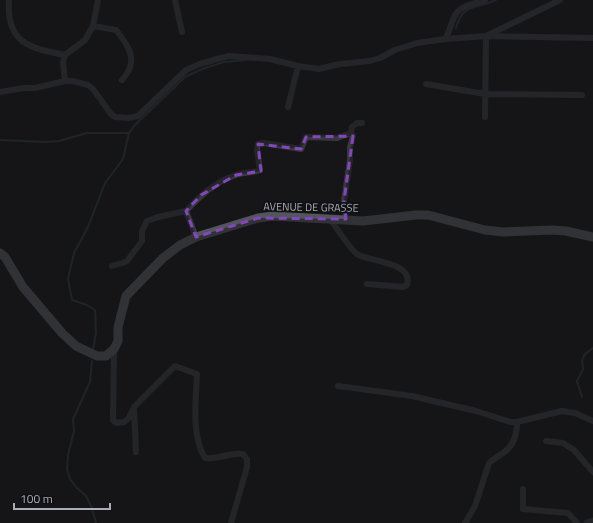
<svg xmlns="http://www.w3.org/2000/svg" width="593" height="523" viewBox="0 0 593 523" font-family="'Titillium Web',sans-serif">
<rect width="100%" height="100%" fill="#161618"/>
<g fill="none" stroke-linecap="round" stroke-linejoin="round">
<path stroke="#2c353c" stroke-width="2" d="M 456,28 C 462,3 477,9 496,0
M 0,140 L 45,142 L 59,141 L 87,133 L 129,133
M 93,349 L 96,333 L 95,310 L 87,305 L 72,300 L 68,279 L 74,253 L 88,227 L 105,183 L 123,159 L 129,133 L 134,126 L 185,77 L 202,69 L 224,62 L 245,60
M 92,361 L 90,382 L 73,419 L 74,431 L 68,455 L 67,469 L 70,479 L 76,487 L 86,496 L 92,508 L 96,523
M 582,397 L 577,381 L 583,369 L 582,361 L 583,358 L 585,354 L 593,348"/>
<path stroke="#37383d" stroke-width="6" d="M 9,0 C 6,43 29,48 65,55
M 175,0 L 182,32
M 93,26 L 116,30 C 124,40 135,54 130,67 C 129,72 125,76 122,80
M 445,39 L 486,36 L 560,0
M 65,81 L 63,62 L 65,55 L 85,40 L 93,26 L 98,0
M 426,84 L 485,94 L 582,95
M 0,92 L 24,88 L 35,88 L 65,81 L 72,81 L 88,85 L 93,89 L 111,114 L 115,117 L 129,118 L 138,116 L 186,70 L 200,64 L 217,59 L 229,56 L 270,59 L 298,66 L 319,69 L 340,64 L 370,61 L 380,58 L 395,50 L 417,43 L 445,39 C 452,29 451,13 464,7 C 470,4 478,3 485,0
M 288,107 L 298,66
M 485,117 L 486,36 L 593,38
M 330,219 C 336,227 350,249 357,254 C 368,262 414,261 407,285 L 403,287 L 367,284
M 346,219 L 344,201 L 350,160 L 350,147 L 353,136 L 351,133 L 352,127 L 357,123 L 362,123
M 196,237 L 186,211 C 200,196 216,181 236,175 C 244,172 253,173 260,170 L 257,150 L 258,144 L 264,143 L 301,149 L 306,137 L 337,138 L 351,133
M 112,266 L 122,263 L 127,261 L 142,241 L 142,231 L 147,221 L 158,217 L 186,211
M 114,349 L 113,420 L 116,423 L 124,422 L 129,418 L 134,407 L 175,366 L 197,374 C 196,399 191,436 205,458 C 218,460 230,452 243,454 L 247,459 L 247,467 L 231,523
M 338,386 L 412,396 L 476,411 L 510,422 L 517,422 L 562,411 L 575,413 L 593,421
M 134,409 L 136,452
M 546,441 L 563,443 L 574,450 L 593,472
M 523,489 L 523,509 L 568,513 L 577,523
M 465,523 L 475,506 L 489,463 C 493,459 498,457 503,453 C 514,446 517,435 517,422"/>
<path stroke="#37383d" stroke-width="7" d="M 587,523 L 593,521"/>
<path stroke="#53555c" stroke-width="9" d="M 0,253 L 5,257 L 23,287 L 62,333 L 76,346 L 97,356 L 106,356 L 114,349 L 118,341 L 118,327 L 126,296 L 163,258 L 180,245 L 196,237 L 258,218 L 273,216 L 363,221 L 416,215 L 428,215 L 485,230 L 503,232 L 552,230 L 566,231 L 593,237"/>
</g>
<path d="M0 0H593V523H0ZM 353,136 L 344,201 L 346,219 L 258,218 L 196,237 L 186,211 L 201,195 L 236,175 L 261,171 L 258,144 L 301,149 L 306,137 Z" fill="#161618" fill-opacity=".55" fill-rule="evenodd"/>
<path fill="none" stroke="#8446be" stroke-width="3" stroke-dasharray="8 5" stroke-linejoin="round" d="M 353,136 L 344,201 L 346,219 L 258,218 L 196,237 L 186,211 L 201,195 L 236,175 L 261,171 L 258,144 L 301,149 L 306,137 Z"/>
<g text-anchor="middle" stroke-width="3.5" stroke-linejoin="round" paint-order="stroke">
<g font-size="11" fill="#a8adb8" stroke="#111113">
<text transform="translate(311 207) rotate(1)" y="4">AVENUE DE GRASSE</text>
</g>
</g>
<path d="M14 503v6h96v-6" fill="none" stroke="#a8adb8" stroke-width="2"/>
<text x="20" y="503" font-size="12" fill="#a8adb8" stroke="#111113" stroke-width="3" paint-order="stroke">100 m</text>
</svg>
